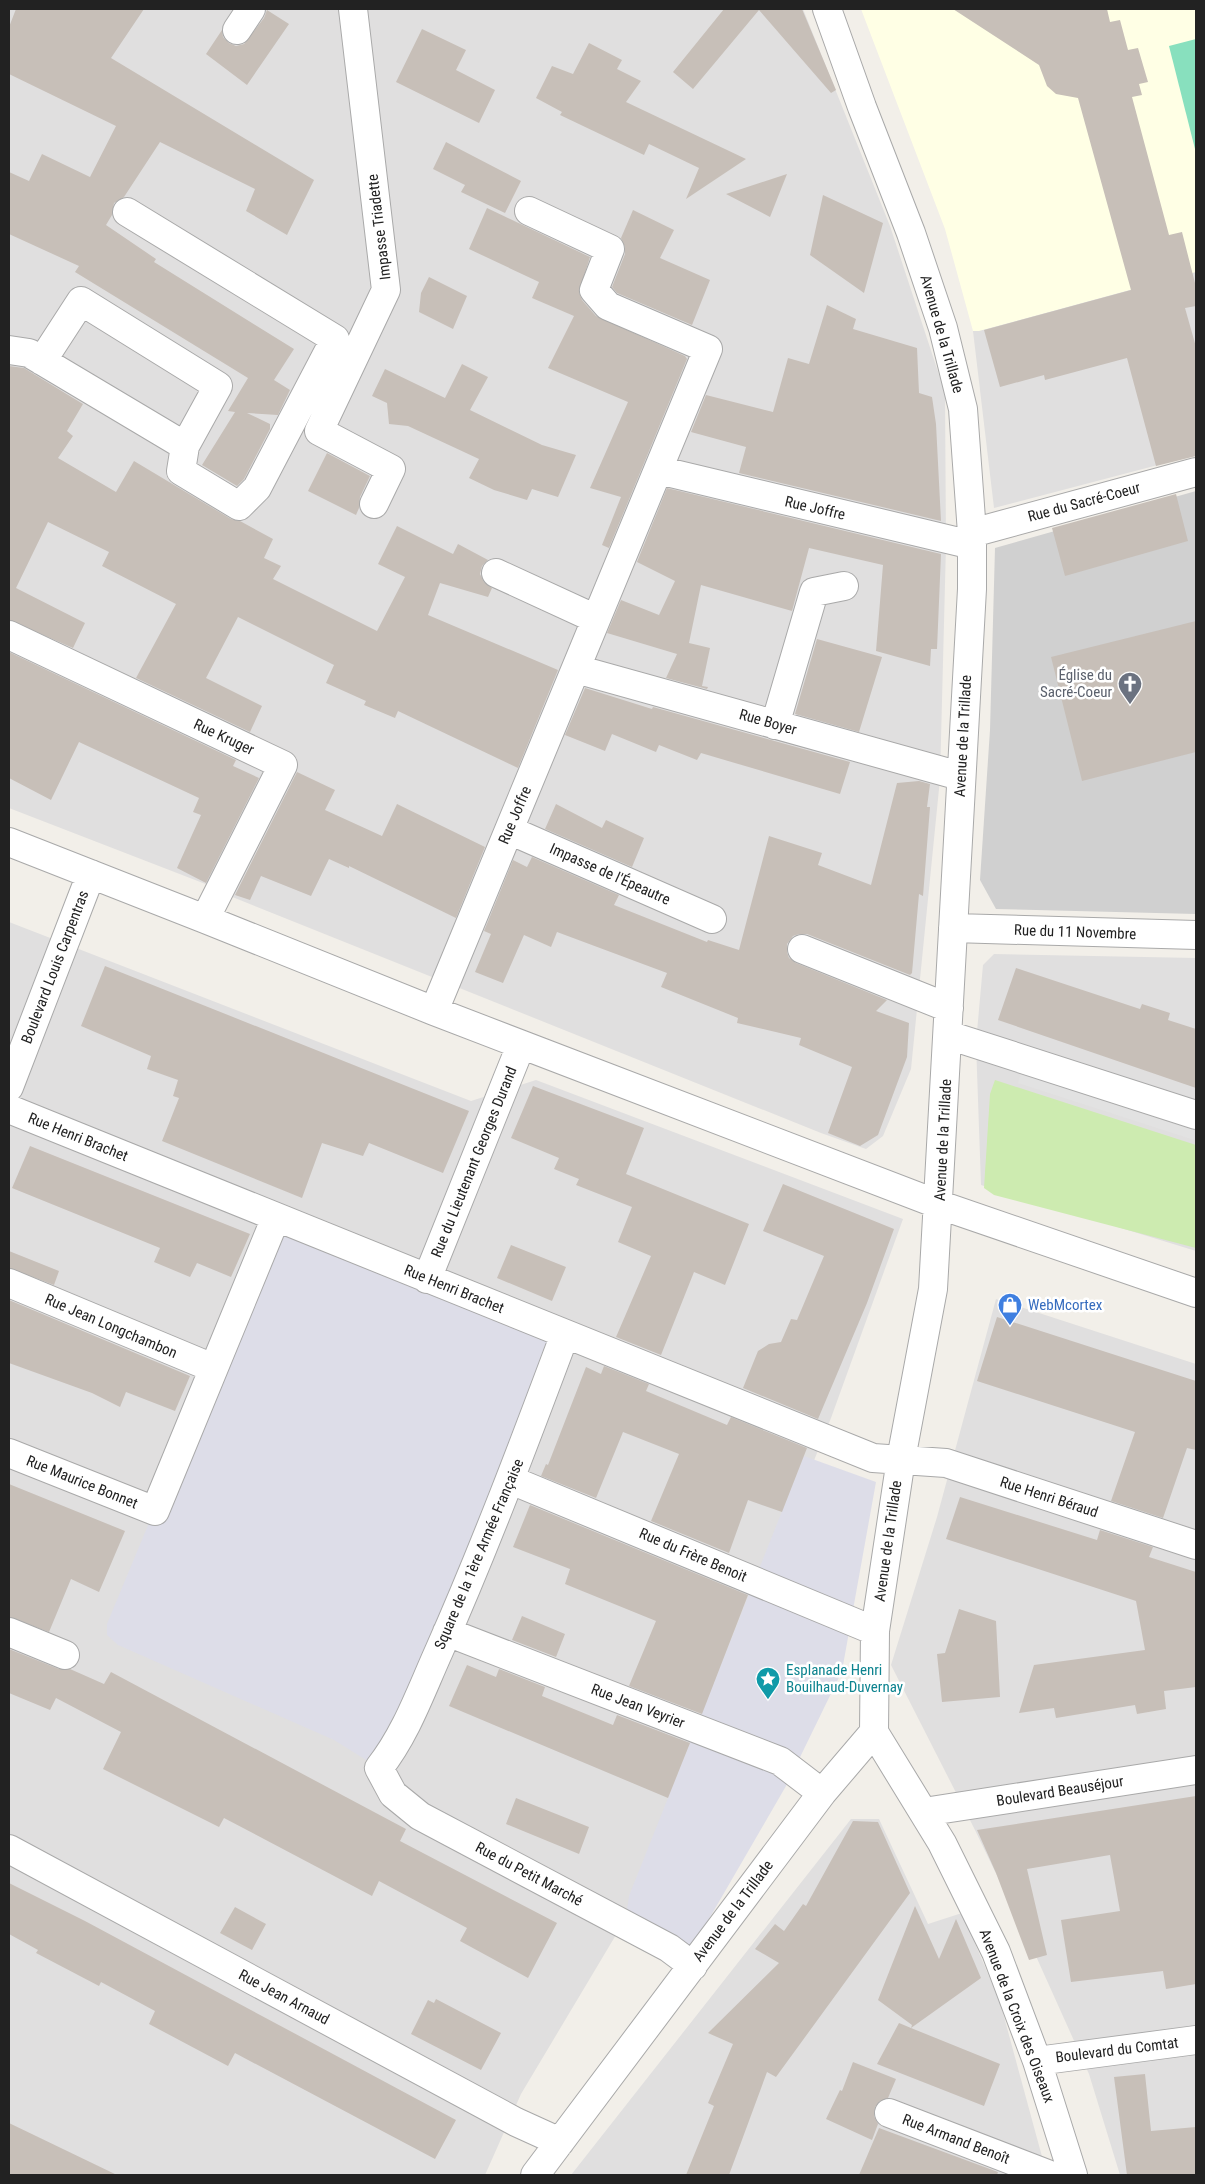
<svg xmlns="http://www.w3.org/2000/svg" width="1205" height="2184" viewBox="0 0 1205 2184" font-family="'Roboto Condensed',sans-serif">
<rect width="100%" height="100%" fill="#f2efe9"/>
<path fill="#e0dfdf" d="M 9,9 L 803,9 L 890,226 L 945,393 L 946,545 L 940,779 L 911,1069 L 883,1136 L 866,1149 L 821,1133 L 225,894 L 208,885 L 9,808 Z
M 1196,271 L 1196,455 L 994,508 L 973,331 Z
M 9,922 L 471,1101 L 536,1080 L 903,1219 L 831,1418 L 641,1893 L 521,2094 L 485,2175 L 9,2175 Z
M 994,954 L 1196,958 L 1196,1251 L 981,1185 L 976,1043 L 983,965 Z
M 996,1299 L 1196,1364 L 1196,2175 L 1120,2175 L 1089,2074 L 1035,1954 L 974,1828 L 891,1665 L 937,1517 Z
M 851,1819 L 879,1819 L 928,1924 L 962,1913 L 1000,2002 L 1047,2175 L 571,2175 Z"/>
<path fill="#ffffe5" d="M 861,9 L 1196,9 L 1196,272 L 979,331 L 973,331 L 945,229 Z"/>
<path fill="#d0d0d0" d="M 1196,491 L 1196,914 L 996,909 L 980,880 L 990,730 L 995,548 Z"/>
<path fill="#cdebb0" d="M 995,1080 L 1196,1145 L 1196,1248 L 994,1195 L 984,1188 L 990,1094 Z"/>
<path fill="#88e0be" d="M 1196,39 L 1196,153 L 1169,46 Z"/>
<path fill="#e2e2e2" d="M 1022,1070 L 1196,1126 L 1194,1140 L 1018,1083 Z"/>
<path fill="#dddde8" d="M 276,1217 L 565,1334 L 379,1768 L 334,1740 L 118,1645 L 107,1635 L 107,1624 Z
M 804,1456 L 876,1482 L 842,1671 L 786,1786 L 691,1950 L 627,1910 L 629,1896 Z"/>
<path fill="#c7bfb8" d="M 16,9 L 144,9 L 111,58 L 314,180 L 287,235 L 246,211 L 255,189 L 160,142 L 124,197 L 114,203 L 112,215 L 106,225 L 156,259 L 154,262 L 294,349 L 274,380 L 290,390 L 278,415 L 247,413 L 270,424 L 270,429 L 244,479 L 237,486 L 202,465 L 235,412 L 228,411 L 248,378 L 75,272 L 79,266 L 9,234 L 9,172 L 29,181 L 42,154 L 90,177 L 116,126 L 9,74 L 9,27 Z
M 724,9 L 802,9 L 836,90 L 831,93 L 759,10 L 693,89 L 673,72 Z
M 953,9 L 1107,9 L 1110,22 L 1120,20 L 1128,50 L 1138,48 L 1148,82 L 1139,84 L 1142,95 L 1132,97 L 1169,235 L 1182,232 L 1196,287 L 1196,306 L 1185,308 L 1196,347 L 1196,456 L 1156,466 L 1127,358 L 1045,380 L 1044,375 L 1000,387 L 984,330 L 1131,290 L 1078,98 L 1056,94 L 1047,86 L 1039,65 Z
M 267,10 L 289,24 L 247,85 L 206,54 L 222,30 L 223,37 L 229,43 L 236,46 L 244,44 L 264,18 Z
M 422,29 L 466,50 L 456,70 L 495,90 L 479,123 L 396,82 Z
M 589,43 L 622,60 L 617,69 L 641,81 L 626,102 L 746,159 L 686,199 L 699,168 L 649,144 L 644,155 L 560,115 L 562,112 L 536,98 L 552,66 L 573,74 Z
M 446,142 L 521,181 L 505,213 L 461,192 L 465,185 L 433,169 Z
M 787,174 L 770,217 L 726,194 Z
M 823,195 L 883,223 L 864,293 L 810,255 Z
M 487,208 L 590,257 L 579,292 L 582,300 L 596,316 L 685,356 L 687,359 L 609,548 L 602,545 L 621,497 L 590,488 L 628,402 L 548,368 L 574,316 L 532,298 L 539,282 L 469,249 Z
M 633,210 L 674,230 L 660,258 L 710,280 L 692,325 L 617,293 L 612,287 L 625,254 L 625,247 L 621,238 Z
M 429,277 L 467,296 L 453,329 L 419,312 L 421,293 Z
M 827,305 L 856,319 L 853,329 L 917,348 L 919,393 L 932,397 L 936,424 L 941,521 L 739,473 L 746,447 L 691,432 L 706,395 L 773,412 L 788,358 L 809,364 Z
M 462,364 L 488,377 L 470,410 L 542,445 L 576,455 L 558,497 L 532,489 L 527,500 L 494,490 L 469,478 L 479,459 L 408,426 L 389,424 L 387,403 L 372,396 L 385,369 L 445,398 Z
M 9,366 L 24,368 L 83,404 L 67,431 L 73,436 L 58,458 L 116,492 L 134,461 L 231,519 L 240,521 L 273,539 L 264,558 L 281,566 L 273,579 L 377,631 L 405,577 L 378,564 L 397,526 L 453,554 L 458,544 L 488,560 L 482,566 L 480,574 L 484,582 L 492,588 L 488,597 L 440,583 L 428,615 L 558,670 L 518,768 L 398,711 L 395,718 L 364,705 L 366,701 L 326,683 L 334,665 L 238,617 L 206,678 L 262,706 L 250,732 L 136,678 L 176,604 L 102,566 L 109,552 L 48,522 L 16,588 L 85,623 L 73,648 L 9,620 Z
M 327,453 L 370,476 L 360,497 L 359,508 L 356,515 L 308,491 Z
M 667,488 L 941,554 L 937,649 L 931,649 L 930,666 L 876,651 L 883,565 L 809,548 L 792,611 L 701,585 L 689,643 L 710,648 L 702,686 L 708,687 L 707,689 L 666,678 L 677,654 L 607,633 L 621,600 L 659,615 L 675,581 L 637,562 Z
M 1176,494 L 1188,541 L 1065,576 L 1052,528 Z
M 1196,621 L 1196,752 L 1082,781 L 1051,657 Z
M 817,639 L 882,657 L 859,732 L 795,714 Z
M 9,652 L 236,760 L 233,766 L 259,778 L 206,883 L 177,868 L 201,815 L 193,812 L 199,798 L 79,742 L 51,800 L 9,778 Z
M 585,688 L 652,709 L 653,707 L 850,762 L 840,794 L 701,753 L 697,760 L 659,745 L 656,752 L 612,734 L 605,751 L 565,735 Z
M 297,772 L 335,790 L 325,810 L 382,836 L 397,804 L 485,847 L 456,918 L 349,866 L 349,868 L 329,859 L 311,896 L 261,876 L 250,900 L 235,895 Z
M 919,781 L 930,784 L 927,807 L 930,807 L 923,896 L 919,894 L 912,973 L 910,975 L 807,934 L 799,934 L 793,936 L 787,944 L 787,952 L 789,958 L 796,963 L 887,1000 L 876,1011 L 909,1023 L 907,1057 L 878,1135 L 860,1146 L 828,1133 L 852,1067 L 799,1045 L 801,1038 L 737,1023 L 738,1018 L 661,987 L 667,973 L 557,932 L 551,947 L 524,935 L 503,983 L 475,972 L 491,934 L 484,931 L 513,860 L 527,867 L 532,857 L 619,895 L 614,905 L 707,942 L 708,940 L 739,950 L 769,836 L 822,853 L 818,865 L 871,885 L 897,783 Z
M 556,804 L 602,828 L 606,820 L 644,838 L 632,867 L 545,829 Z
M 105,966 L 469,1111 L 443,1173 L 369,1143 L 363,1156 L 322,1143 L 302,1198 L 162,1141 L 179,1098 L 173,1096 L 178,1080 L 147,1069 L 151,1056 L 81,1026 Z
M 1016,968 L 1140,1009 L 1142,1004 L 1170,1013 L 1168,1020 L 1196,1029 L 1196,1088 L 998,1020 Z
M 533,1086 L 644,1128 L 626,1174 L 749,1224 L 725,1285 L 694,1272 L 661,1355 L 616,1337 L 651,1256 L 618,1242 L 632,1207 L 576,1185 L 579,1179 L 554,1169 L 559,1158 L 511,1138 Z
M 30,1146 L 250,1234 L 231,1277 L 197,1263 L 190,1277 L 154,1262 L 160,1248 L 12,1188 Z
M 783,1184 L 894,1229 L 867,1303 L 818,1419 L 743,1388 L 758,1351 L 769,1344 L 781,1342 L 791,1319 L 797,1320 L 824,1256 L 763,1231 Z
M 511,1245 L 566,1267 L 552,1301 L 497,1278 Z
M 9,1251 L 59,1271 L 54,1285 L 9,1268 Z
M 9,1300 L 190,1376 L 175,1411 L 126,1392 L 120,1407 L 92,1393 L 9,1363 Z
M 997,1317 L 1196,1381 L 1196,1450 L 1187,1448 L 1163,1518 L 1111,1501 L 1135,1432 L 977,1381 Z
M 604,1366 L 649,1384 L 646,1391 L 727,1425 L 731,1417 L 807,1448 L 782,1512 L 748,1500 L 729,1553 L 651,1521 L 679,1454 L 623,1432 L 596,1498 L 541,1476 L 546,1464 L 548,1465 L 586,1367 L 601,1374 Z
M 9,1484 L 125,1531 L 99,1592 L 71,1579 L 49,1632 L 9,1617 Z
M 960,1497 L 1097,1540 L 1100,1530 L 1153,1547 L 1149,1557 L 1196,1572 L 1196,1687 L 1164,1691 L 1166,1709 L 1137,1714 L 1135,1705 L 1056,1718 L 1054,1708 L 1019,1713 L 1034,1665 L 1145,1650 L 1136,1601 L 946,1539 Z
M 530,1505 L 748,1595 L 702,1714 L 629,1686 L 656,1621 L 565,1584 L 570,1569 L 513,1547 Z
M 959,1609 L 996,1621 L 1000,1697 L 942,1702 L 937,1654 L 945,1653 Z
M 522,1616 L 565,1634 L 556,1657 L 512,1640 Z
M 9,1649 L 59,1669 L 70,1669 L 104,1684 L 111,1672 L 406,1829 L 400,1841 L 557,1923 L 528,1978 L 460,1941 L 467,1928 L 379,1881 L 372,1896 L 224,1818 L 219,1827 L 103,1769 L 121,1732 L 56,1698 L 50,1710 L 9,1693 Z
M 467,1665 L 496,1677 L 499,1669 L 545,1687 L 542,1696 L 613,1725 L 617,1715 L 690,1743 L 668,1798 L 449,1706 Z
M 1196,1796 L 1196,1984 L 1166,1989 L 1163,1971 L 1071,1982 L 1061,1920 L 1120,1911 L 1110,1855 L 1027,1869 L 1047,1955 L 1029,1960 L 996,1873 L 977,1830 Z
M 516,1798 L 589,1827 L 579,1854 L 506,1824 Z
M 853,1821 L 878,1822 L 910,1893 L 776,2077 L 767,2072 L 729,2175 L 686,2175 L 714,2106 L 708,2103 L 733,2044 L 708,2033 L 779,1963 L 755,1949 L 775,1924 L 784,1931 L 803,1904 L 806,1906 Z
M 9,1883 L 85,1921 L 456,2120 L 435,2159 L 235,2053 L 228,2066 L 149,2024 L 155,2011 L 101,1982 L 99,1986 L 36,1953 L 38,1950 L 9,1934 Z
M 915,1906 L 939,1959 L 956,1919 L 981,1978 L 911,2028 L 1000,2064 L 984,2106 L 877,2064 L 899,2023 L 911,2028 L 912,2025 L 878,2000 Z
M 235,1907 L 266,1924 L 252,1950 L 220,1933 Z
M 436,1999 L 501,2033 L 481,2070 L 411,2034 L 428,2000 L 434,2003 Z
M 853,2062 L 896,2079 L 888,2098 L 880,2101 L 875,2107 L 874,2116 L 878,2124 L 872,2140 L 826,2119 L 840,2090 L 842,2091 Z
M 1145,2074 L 1151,2131 L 1196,2127 L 1196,2175 L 1127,2175 L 1114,2077 Z
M 9,2123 L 117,2175 L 9,2175 Z
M 879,2128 L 998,2172 L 997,2175 L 859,2175 Z"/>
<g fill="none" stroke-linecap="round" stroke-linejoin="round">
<defs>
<path id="minor" d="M 353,9 L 386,290 L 319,431 L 391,469 L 374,504
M 237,30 L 251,9
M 127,212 L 335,339 L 257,488 L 239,506 L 181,471 L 185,446
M 9,350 L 29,353 L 185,446 L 218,386 L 81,301 L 42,361
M 658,470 L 972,545
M 972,533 L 1196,472
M 496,573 L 596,619
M 9,635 L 283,765 L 205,919
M 576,669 L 960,776
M 775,725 L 814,592 L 844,586
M 509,830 L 712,919
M 9,842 L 205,919 L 434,1011 L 940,1205 L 1196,1293
M 953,928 L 1196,935
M 802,949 L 949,1008
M 434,1011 L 708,349 L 608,306 L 594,290 L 610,249 L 529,211
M 948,1035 L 1196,1115
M 9,1087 L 91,874
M 9,1109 L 873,1458 L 946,1463 L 1196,1545
M 427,1279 L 521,1045
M 9,1283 L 213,1368
M 565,1334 C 525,1441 485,1547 439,1651 C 421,1691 406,1734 379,1768 L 393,1794 L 420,1816 L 669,1948 L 693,1966
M 9,1453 L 155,1511 L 276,1217
M 511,1480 L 875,1631
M 9,1632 L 65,1655
M 447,1632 L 780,1761 L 822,1793
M 874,1732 L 942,1843 L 996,1952 L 1037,2061 L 1073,2175
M 924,1812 L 1196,1770
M 9,1849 L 516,2122 L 560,2142
M 1037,2061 L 1196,2040
M 889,2113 L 1050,2175
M 535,2175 L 822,1793 L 874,1732 L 875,1631 L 901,1459 L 933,1289 L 972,589 L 972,533 L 963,409 L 943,328 L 911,233 L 862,107 L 827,9"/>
</defs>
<use href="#minor" stroke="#a9a9a9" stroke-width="30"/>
<use href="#minor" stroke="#fff" stroke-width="28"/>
</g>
<defs>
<symbol id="church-pin" viewBox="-11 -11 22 30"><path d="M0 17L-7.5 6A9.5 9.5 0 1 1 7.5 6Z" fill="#6b7280" stroke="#fff"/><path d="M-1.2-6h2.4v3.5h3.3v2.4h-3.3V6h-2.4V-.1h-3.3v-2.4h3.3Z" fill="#fff"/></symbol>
<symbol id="shop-pin" viewBox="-11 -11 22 30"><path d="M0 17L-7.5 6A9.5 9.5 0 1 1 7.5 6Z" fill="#3f7fe0" stroke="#fff"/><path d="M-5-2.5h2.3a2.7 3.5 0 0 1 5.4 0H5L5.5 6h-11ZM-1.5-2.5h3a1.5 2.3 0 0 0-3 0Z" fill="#fff"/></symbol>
<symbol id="sight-pin" viewBox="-11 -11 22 30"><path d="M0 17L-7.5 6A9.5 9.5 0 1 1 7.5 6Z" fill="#0f9aa8" stroke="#fff"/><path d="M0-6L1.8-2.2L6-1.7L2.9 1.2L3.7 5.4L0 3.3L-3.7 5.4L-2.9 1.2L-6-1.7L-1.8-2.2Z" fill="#fff"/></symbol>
</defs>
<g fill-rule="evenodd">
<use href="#church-pin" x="1116" y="670" width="28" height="38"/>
<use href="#shop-pin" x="996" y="1291" width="28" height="38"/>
<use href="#sight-pin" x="754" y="1665" width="28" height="38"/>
</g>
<g text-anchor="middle" stroke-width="5" stroke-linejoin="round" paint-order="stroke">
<g font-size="15" fill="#222" stroke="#fff">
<text transform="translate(379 227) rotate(-97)" y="5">Impasse Triadette</text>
<text transform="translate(942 334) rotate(74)" y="5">Avenue de la Trillade</text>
<text transform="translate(1084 502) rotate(-15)" y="5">Rue du Sacré-Coeur</text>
<text transform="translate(815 508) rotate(13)" y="5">Rue Joffre</text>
<text transform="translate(768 722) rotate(16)" y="5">Rue Boyer</text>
<text transform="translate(963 736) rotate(-87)" y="5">Avenue de la Trillade</text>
<text transform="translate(224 737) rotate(25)" y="5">Rue Kruger</text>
<text transform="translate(515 815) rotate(-67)" y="5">Rue Joffre</text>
<text transform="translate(610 874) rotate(24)" y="5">Impasse de l'Épeautre</text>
<text transform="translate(1075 932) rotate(2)" y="5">Rue du 11 Novembre</text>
<text transform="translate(55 967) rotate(-69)" y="5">Boulevard Louis Carpentras</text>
<text transform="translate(78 1137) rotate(22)" y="5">Rue Henri Brachet</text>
<text transform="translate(943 1140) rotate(-87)" y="5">Avenue de la Trillade</text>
<text transform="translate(474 1162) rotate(-68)" y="5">Rue du Lieutenant Georges Durand</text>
<text transform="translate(454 1289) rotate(22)" y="5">Rue Henri Brachet</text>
<text transform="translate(111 1326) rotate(23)" y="5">Rue Jean Longchambon</text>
<text transform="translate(82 1482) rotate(22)" y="5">Rue Maurice Bonnet</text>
<text transform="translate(1049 1497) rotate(18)" y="5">Rue Henri Béraud</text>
<text transform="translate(888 1541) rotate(-82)" y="5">Avenue de la Trillade</text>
<text transform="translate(479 1554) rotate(-67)" y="5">Square de la 1ère Armée Française</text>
<text transform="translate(693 1555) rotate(23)" y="5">Rue du Frère Benoit</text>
<text transform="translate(638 1706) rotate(21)" y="5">Rue Jean Veyrier</text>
<text transform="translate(1060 1791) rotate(-9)" y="5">Boulevard Beauséjour</text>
<text transform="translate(529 1874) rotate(28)" y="5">Rue du Petit Marché</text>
<text transform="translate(733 1911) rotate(-53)" y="5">Avenue de la Trillade</text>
<text transform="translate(284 1997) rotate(28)" y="5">Rue Jean Arnaud</text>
<text transform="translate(1017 2016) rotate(69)" y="5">Avenue de la Croix des Oiseaux</text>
<text transform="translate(1117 2050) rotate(-7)" y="5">Boulevard du Comtat</text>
<text transform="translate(956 2139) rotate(21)" y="5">Rue Armand Benoît</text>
</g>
<g font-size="15" fill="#5b616d" stroke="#fff" text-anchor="end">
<text x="1112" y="680">Église du<tspan x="1112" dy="17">Sacré-Coeur</tspan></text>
</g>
<g font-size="15" fill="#366cbe" stroke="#fff" text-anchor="start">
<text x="1028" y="1310">WebMcortex</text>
</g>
<g font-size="15" fill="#0d838f" stroke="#fff" text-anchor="start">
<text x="786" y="1675">Esplanade Henri<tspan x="786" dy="17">Bouilhaud-Duvernay</tspan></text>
</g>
</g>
<rect width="1205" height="2184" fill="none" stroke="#222222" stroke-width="20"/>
</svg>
